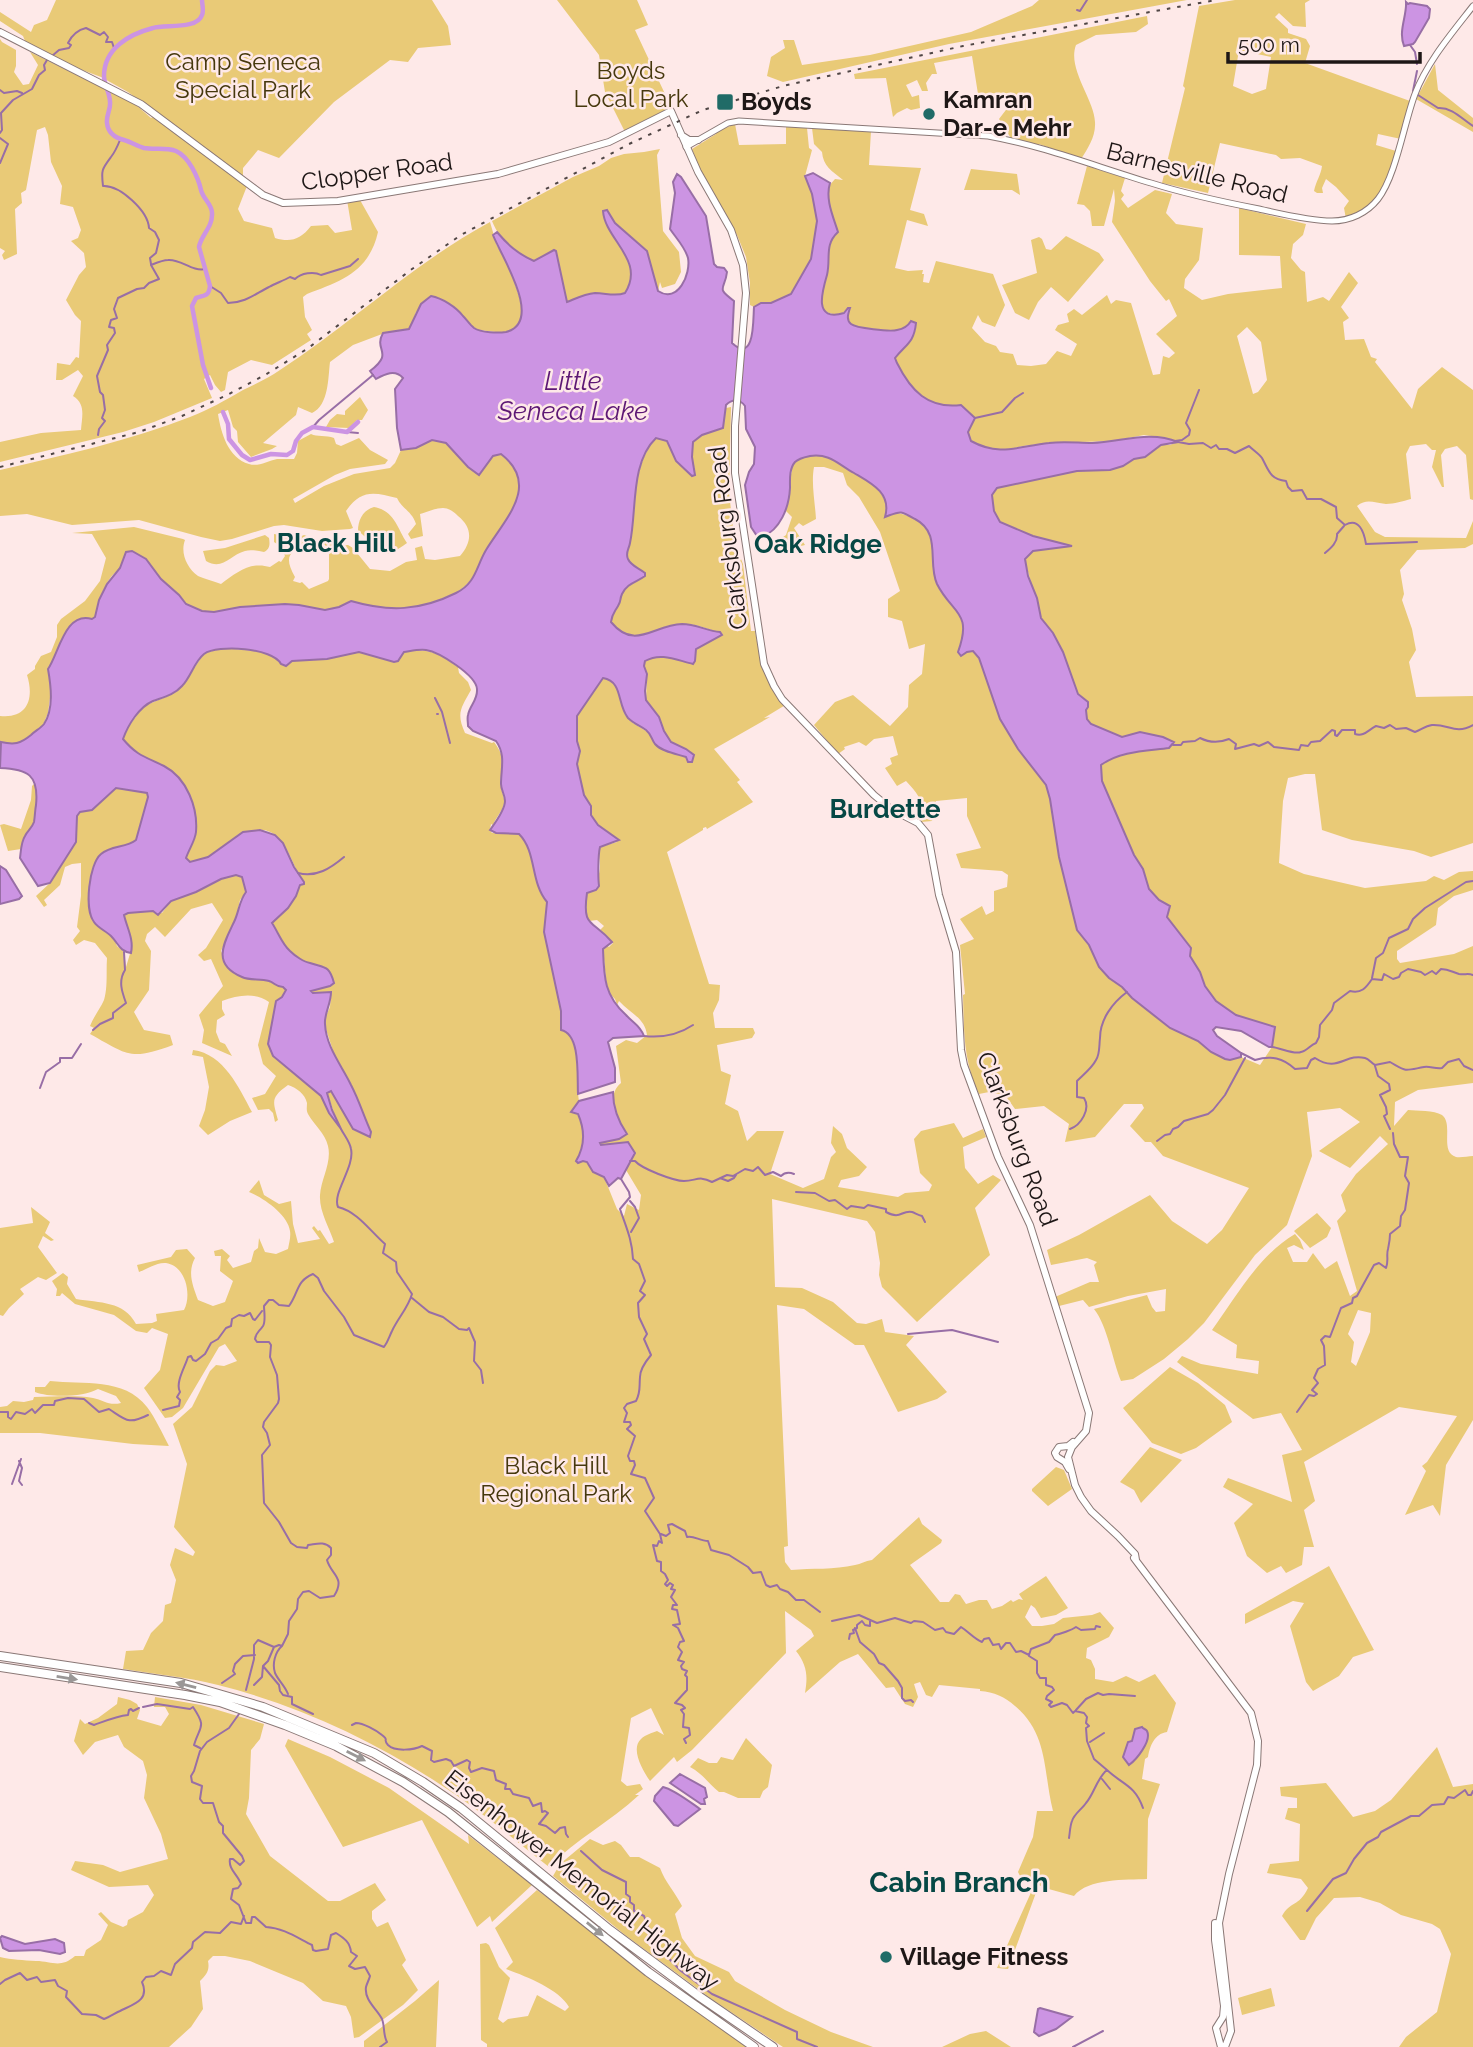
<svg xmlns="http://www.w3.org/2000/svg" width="1473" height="2047" viewBox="0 0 1473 2047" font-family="Raleway,sans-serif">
<rect width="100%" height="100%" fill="#fee9e8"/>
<path fill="#e9ca77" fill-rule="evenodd" d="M 56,0 L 432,0 L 448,26 L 451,45 L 418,48 L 408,62 L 390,60 L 334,102 L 279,158 L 258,150 L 243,168 L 243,176 L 128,92 L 101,77 L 61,62 L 23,42 L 25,41 L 23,36 L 0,21 L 0,12 L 31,32 L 34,25 L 47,20 Z
M 557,0 L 637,0 L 648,25 L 635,30 L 673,111 L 626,134 L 605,92 L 599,55 Z
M 1039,0 L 1187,0 L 949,44 L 783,82 L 767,76 L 771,57 L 785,48 L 783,40 L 794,40 L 802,65 L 870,55 L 971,32 L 1032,6 Z
M 1235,0 L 1310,0 L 1305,3 L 1306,27 L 1293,26 L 1279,13 L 1275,17 L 1288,29 L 1288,33 L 1306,39 L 1310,46 L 1305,63 L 1410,101 L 1401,139 L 1378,134 L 1376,145 L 1396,151 L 1390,177 L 1369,208 L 1346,219 L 1344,208 L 1349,201 L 1336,187 L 1326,179 L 1322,188 L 1323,193 L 1317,193 L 1314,191 C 1316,181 1321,175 1322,166 L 1300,158 L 1281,159 L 1276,155 L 1220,143 L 1208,193 L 1162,183 L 1185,88 L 1183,86 L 1199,6 ZM 1239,50 L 1271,57 L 1266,89 L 1252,94 L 1233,86 Z
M 1147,16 L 1148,24 L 1136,32 L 1096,35 L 1076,45 C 1067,69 1094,99 1095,122 C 1096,136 1088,148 1081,159 L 1039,144 L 1038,147 L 1012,140 L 999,119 L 1012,102 L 1006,93 L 978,94 L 972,56 L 934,63 L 937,74 L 932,74 L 926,83 L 928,91 L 922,91 L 917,80 L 906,85 L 912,97 L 919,95 L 920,108 L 911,110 L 907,108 L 897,113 L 893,117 L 886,78 L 855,79 L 854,74 Z
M 0,39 L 2,42 L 16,50 L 16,66 L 14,72 L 23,85 L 29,84 L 38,65 L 30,52 L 135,104 L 151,118 L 153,117 L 247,186 L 238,209 L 244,221 L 272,228 L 275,238 C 291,243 301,239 311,226 L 328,225 L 335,233 L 352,230 L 347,200 L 360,200 L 378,232 C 369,272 341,281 307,294 L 303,297 L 305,317 L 312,330 L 307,334 L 311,340 L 272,365 L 251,360 L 228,372 L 225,390 L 221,392 L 215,385 L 210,375 L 204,379 L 212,398 L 154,422 L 123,432 L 0,462 L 0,442 L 41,433 L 81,430 C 82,416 86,404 73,396 L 83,376 L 78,370 L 62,380 L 56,380 L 57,363 L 70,365 L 76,357 L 79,358 L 81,321 L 75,315 L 66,300 L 79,275 L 86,267 L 84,253 L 71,241 L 78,238 L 81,230 L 73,207 L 60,204 L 62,186 L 51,162 L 48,135 L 45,127 L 37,130 L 26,190 L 21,193 L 22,203 L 15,209 L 17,254 L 4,260 L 2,255 L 5,251 L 0,248 Z
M 1435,64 L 1438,90 L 1473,118 L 1473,132 L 1416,99 Z
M 735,124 L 739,145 L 786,144 L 786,126 L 807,128 L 809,148 L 812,150 L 805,176 L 812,194 L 817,221 L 811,259 L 791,294 L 771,303 L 761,303 L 754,307 L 750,305 L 750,283 L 746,257 L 737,235 L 703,177 L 692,149 L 716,134 L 716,132 Z
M 812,128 L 871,131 L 869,165 L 921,168 L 910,210 L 924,214 L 928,226 L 907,220 L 895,268 L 908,271 L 923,270 L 922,274 L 924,274 L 923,282 L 929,283 L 936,261 L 993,274 L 1005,305 L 995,327 L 982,322 L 978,315 L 972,328 L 985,342 L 996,346 L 1000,352 L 1013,354 L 1017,365 L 1031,366 L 1046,364 L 1057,351 L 1071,356 L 1077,344 L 1055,330 L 1058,325 L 1069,322 L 1067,314 L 1074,309 L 1082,315 L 1107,295 L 1111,304 L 1116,300 L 1131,303 L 1153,375 L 1160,374 L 1163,356 L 1169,358 L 1175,353 L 1156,334 L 1177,316 L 1169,299 L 1166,301 L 1150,281 L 1112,222 L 1115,201 L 1114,189 L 1104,226 L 1092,226 L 1090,211 L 1084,205 L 1077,204 L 1087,166 L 1125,178 L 1121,191 L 1124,195 L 1121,199 L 1128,208 L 1155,190 L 1172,194 L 1166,213 L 1176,224 L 1203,228 L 1199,260 L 1185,279 L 1184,288 L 1202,300 L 1228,294 L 1282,288 L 1280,256 L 1239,255 L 1239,208 L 1306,224 L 1303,235 L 1293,244 L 1291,258 L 1301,270 L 1305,272 L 1307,302 L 1323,297 L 1329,301 L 1349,272 L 1358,283 L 1341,307 L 1349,318 L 1343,322 L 1345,340 L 1364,339 L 1371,357 L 1377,359 L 1375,362 L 1412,409 L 1418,389 L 1442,367 L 1473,390 L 1473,500 L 1470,499 L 1466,455 L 1457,446 L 1445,449 L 1441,455 L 1444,487 L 1442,487 L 1432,467 L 1436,450 L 1432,450 L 1426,444 L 1410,446 L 1406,454 L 1411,499 C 1403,501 1394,504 1386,504 C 1374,503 1367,498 1357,506 L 1375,532 L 1385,537 L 1466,538 L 1473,521 L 1473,544 L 1465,548 L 1417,550 L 1400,570 L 1404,594 L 1402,600 L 1412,629 L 1416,650 L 1409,662 L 1416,697 L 1473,696 L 1473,843 L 1431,857 L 1414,851 L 1352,840 L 1322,830 L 1315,774 L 1305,774 L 1288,778 L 1283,801 L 1279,863 L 1304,874 L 1365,888 L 1426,881 L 1434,876 L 1444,880 L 1459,872 L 1473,871 L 1473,890 L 1454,896 L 1438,908 L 1436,925 L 1397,951 L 1397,959 L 1400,963 L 1454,954 L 1473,946 L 1473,1083 L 1418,1090 L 1395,1102 L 1394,1126 L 1408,1110 C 1417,1111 1434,1110 1442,1115 C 1454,1124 1439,1152 1456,1157 C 1461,1158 1468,1156 1473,1156 L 1473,1420 L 1446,1465 L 1440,1516 L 1433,1505 L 1405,1515 L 1426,1471 L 1422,1466 L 1427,1462 L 1457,1416 L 1399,1407 L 1304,1462 L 1315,1501 L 1304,1510 L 1314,1547 L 1304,1547 L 1302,1565 L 1286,1573 L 1281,1566 L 1267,1573 L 1247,1556 L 1234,1523 L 1253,1504 L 1223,1487 L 1228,1478 L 1292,1502 L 1282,1455 L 1302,1450 L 1281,1413 L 1253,1419 L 1177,1362 L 1182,1356 L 1201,1364 L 1258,1374 L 1259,1361 L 1236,1358 L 1237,1345 L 1212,1330 C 1236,1297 1259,1255 1295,1234 L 1300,1240 L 1304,1250 L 1294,1245 L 1287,1248 L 1293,1262 L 1307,1262 L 1313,1253 L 1325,1269 L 1337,1261 L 1350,1296 L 1357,1291 L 1337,1221 L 1346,1211 L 1341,1195 L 1356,1174 L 1388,1144 L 1380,1136 L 1350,1168 L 1319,1151 L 1360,1122 L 1340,1108 L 1307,1112 L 1312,1156 L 1287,1225 L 1255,1255 L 1204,1323 L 1188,1339 L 1164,1359 L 1133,1379 L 1121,1381 C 1112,1359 1108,1327 1094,1309 L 1147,1295 L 1152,1307 L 1156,1312 L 1165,1311 L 1166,1289 L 1128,1296 L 1089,1307 L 1083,1300 L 1059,1306 L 1055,1297 L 1090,1282 L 1099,1282 L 1094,1265 L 1097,1262 L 1087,1258 L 1051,1265 L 1047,1250 L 1079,1235 L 1150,1195 L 1172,1221 L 1207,1244 L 1222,1230 L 1249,1188 L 1163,1156 L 1151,1142 L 1145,1142 L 1130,1126 L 1144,1108 L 1142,1104 L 1124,1104 L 1095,1137 L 1065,1142 L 1069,1124 L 1044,1106 L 1015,1109 L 1005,1095 L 989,1092 L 979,1094 C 963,1061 964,1030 963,995 L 965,994 L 960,945 L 974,939 L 960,919 L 982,906 L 986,915 L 994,911 L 994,891 L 1007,887 L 1008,875 L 1002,871 L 961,868 L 956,854 L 981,848 L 967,816 L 967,798 L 936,801 L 936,808 L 932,821 L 921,822 C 924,802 920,796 906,781 L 897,786 L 885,768 L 892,764 L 890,758 L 898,755 L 893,736 L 874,739 L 866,746 L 859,742 L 844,747 L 845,749 L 838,754 L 814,725 L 835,702 L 853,695 L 890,726 L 908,707 L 909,685 L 922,674 L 925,644 L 909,649 L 902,621 L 888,617 L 888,599 L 900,591 L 880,532 L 859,497 L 847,485 L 843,473 L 824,467 L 814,467 C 811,483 815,502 816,519 L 803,526 L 799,523 L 794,528 L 805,545 L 793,548 L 773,544 L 786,535 L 792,517 L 785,510 L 793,463 C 804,455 819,456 832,451 L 854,473 L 869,480 L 879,490 L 887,504 L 888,516 L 895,512 L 912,517 L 924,525 L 929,533 L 933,542 L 934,558 L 950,602 L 962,619 L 964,628 L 963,639 L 958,652 L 973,651 L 979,659 L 1018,749 L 1046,785 L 1050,799 L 1061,863 L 1068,884 L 1077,931 L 1089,945 L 1099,967 L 1109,978 L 1122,987 L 1132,998 L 1169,1026 L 1198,1041 L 1211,1052 L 1230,1060 L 1241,1057 L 1260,1065 L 1272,1047 L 1275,1027 L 1236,1015 L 1216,1001 L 1205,986 L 1200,972 L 1190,956 L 1186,941 L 1166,917 C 1167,904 1156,898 1149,889 L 1102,781 L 1101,765 L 1109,759 L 1163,737 L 1140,732 L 1122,737 L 1091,724 L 1087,719 L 1086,710 L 1088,702 L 1078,694 L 1063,652 L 1053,633 L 1041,618 L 1025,561 L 1028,554 L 1033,551 L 1071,546 L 1033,536 L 1000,522 L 994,511 L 992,495 L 997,488 L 1077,471 L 1110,470 L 1134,459 L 1145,457 L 1162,445 L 1170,445 L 1177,442 L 1166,438 L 1144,435 L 1112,441 L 1049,443 L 1023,446 L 1003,451 L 992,450 L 971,441 L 968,432 L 972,416 L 961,405 C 955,406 949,407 943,406 C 921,403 906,381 897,363 L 895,358 C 906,344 915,343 916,323 C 911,325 905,328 900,330 C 893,332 856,329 851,324 C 846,320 848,314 850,309 L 848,308 C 844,313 840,315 833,314 C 811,311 825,283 827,270 C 829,258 826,248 832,237 L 828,187 L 835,179 L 843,180 C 832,171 823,166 822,152 L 814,144 ZM 1247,327 L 1261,342 L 1267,380 L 1258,392 L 1253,394 L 1237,336 ZM 1358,1310 L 1371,1313 L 1370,1332 L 1356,1366 L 1351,1362 L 1354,1342 L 1348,1334 Z
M 660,149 L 657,155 L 663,231 L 679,252 L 681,272 L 675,284 L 662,288 L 660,282 L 658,291 L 647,251 L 615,223 L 607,210 L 604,216 C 612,242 643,264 625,293 C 615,297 606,293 595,293 C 584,294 577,298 567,302 L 553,250 L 534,261 C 515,253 500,241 492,221 L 573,177 L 599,166 L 611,158 L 624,154 L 644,152 Z
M 971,169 L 1017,174 L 1020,195 L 1012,190 L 964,190 Z
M 490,222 L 497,246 L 509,265 L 523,309 L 519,323 L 512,330 L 504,333 L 479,330 L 472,327 L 453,306 L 437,297 L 416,312 L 411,327 L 407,331 L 390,331 L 353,345 L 330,362 C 328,378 329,405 312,413 L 298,407 L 296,415 L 263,443 L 277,446 L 272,449 L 251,457 L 238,442 L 237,431 L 233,427 L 228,410 L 218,414 C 221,433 228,458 249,464 C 258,467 268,461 277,459 C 282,459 288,459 294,459 L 297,453 L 298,441 L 311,434 C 317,437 326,435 334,438 L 336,444 L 341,446 L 359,438 L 370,450 L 388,460 L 385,464 L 350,469 L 335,475 L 293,499 L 295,503 L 324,486 L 354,474 L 390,468 L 395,463 L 401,450 L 416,448 L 432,440 L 446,442 L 468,467 L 479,475 L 493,456 L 501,454 C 541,486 506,519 486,550 C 476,568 478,577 460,590 C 455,594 447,596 441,599 C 407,612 386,611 351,601 L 339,607 L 325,610 L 299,605 L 285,604 L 240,607 L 214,612 L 202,611 L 186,604 L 179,595 L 161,579 L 146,559 C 138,562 130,563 123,567 C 106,575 99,600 95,617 L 92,619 L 52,683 L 48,713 L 43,725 L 25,740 L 14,745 L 0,748 L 0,716 C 29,719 34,697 27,675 L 35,669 L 35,666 L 41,656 L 51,652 L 57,637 L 57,625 L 61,619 L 85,601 L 100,581 L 106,558 L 92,534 L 72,533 L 134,527 L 183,539 L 185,540 C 180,553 187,568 198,576 C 204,579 214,581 221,584 C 236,573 250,561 270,567 L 279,561 L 281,562 L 285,556 L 280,546 L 274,542 L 274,534 L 297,538 L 304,535 L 312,538 L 312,546 C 289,549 283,556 295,577 L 293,581 L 300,583 L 302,582 L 309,589 L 328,581 L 329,579 L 329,549 L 323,543 L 326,538 L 338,546 L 348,545 L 353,548 L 370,569 L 390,571 L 406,562 L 417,560 L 415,548 L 422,546 L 425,559 L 435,560 L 460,556 C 472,542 473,528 458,516 C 454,512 449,508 443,508 C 436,508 427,512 420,514 L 423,536 L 411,539 L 408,534 L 416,524 C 412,511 402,509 397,498 C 374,492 361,489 346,511 L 353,528 L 350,529 L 322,531 L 284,525 L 274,526 L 232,539 L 220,541 L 201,537 L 139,520 L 72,525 L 27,514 L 0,516 L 0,470 C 64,455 129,441 190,417 C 208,410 226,400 243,390 C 255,384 269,378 280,370 C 352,323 414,263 490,222 Z
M 1066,236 L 1099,253 L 1104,260 L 1068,302 L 1051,287 L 1038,302 L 1029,320 L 1015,313 L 1002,285 L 1037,273 L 1031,240 L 1039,237 L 1042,239 L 1046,249 L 1051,250 Z
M 360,397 L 368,410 L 362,420 L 357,420 L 349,428 L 326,427 L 330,420 L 337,414 L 345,415 L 345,411 Z
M 731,407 L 729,493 L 735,544 L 743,564 L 751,631 L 755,631 L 762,667 L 787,704 L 764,718 L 770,717 L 714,749 L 740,780 L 737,782 L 753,802 L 707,829 L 706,827 L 703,828 L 703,830 L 667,852 L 709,984 L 720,985 L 719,1000 L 713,1013 L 715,1028 L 753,1028 L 755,1033 L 752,1038 L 717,1045 L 721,1071 L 731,1075 L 725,1104 L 738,1111 L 747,1141 L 757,1131 L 784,1131 L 770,1174 L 803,1188 L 824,1179 L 831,1157 L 836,1152 L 831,1143 L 833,1126 L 842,1134 L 847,1148 L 867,1167 L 859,1176 L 841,1180 L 838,1187 L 898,1197 L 905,1193 L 929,1191 L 932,1185 L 920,1173 L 914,1139 L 921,1131 L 954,1123 L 963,1138 L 983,1129 L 986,1137 L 963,1147 L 965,1168 L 978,1184 L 993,1175 L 1001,1180 L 975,1208 L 990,1255 L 917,1322 L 882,1287 L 879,1275 L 880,1263 L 875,1232 L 867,1221 L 772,1199 L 775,1287 L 802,1288 L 833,1302 L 857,1323 L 866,1324 L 882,1319 L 885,1332 L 914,1336 L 906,1345 L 947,1392 L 937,1399 L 898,1412 L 864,1345 L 855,1345 L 804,1309 L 777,1305 L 788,1546 L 784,1547 L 785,1562 L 791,1570 C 812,1568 834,1570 855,1565 C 861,1564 865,1561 872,1560 L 919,1517 L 922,1524 L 942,1540 L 941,1543 L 910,1565 L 940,1602 L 949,1602 L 955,1594 L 960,1595 L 966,1604 L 979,1600 L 987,1600 L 992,1609 L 1002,1606 L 1011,1600 L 1013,1602 L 1019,1599 L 1023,1600 L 1019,1594 L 1046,1576 L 1068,1608 L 1056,1615 L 1041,1618 L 1035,1608 L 1031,1605 L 1025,1617 L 1032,1626 L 1042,1626 L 1054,1624 L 1063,1618 L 1092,1615 L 1100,1612 L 1114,1628 L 1109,1637 L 1087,1648 L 1086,1658 L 1091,1660 L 1095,1669 L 1095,1679 L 1113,1682 L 1126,1676 L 1139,1682 L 1155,1674 L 1176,1703 L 1167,1732 C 1154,1734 1150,1746 1148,1757 L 1145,1759 L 1142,1779 L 1160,1784 L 1148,1819 L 1147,1879 C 1126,1880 1088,1878 1074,1896 L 1045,1888 L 1020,1876 L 1018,1872 L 1033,1837 L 1037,1811 L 1053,1811 C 1043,1772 1049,1735 1015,1706 C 1005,1697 994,1692 980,1691 L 980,1689 L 939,1685 L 932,1697 L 926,1695 L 920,1682 L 914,1684 L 918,1697 L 913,1707 L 905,1704 L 894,1687 L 886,1688 L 858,1654 L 840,1662 L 805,1693 C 808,1676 807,1665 796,1651 L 814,1636 L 811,1630 L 785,1611 L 786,1653 L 692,1750 L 677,1762 L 674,1757 L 650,1781 C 643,1771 630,1749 641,1739 C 645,1735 652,1733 657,1731 L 664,1735 L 651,1708 L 631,1718 L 621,1781 L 627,1786 L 640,1784 L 643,1789 L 635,1795 L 639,1795 C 610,1822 576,1839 549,1867 C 518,1843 488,1817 456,1795 C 384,1745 302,1706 218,1685 C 187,1677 154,1674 123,1669 L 126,1651 L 143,1650 L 151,1633 L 163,1621 L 165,1605 L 171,1603 L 176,1580 L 170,1565 L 175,1548 L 193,1556 L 195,1552 L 174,1527 L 187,1464 L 173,1424 L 192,1407 L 210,1371 L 216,1365 L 224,1366 L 237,1361 L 225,1344 L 219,1347 L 183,1408 L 172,1417 L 165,1418 L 144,1388 L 160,1370 L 168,1334 L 152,1328 L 147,1333 L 136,1331 L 114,1315 L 75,1304 L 62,1293 L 60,1296 L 56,1296 L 57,1289 L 52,1281 L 63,1273 L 68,1277 L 67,1284 L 76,1299 C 100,1303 124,1301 136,1324 L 152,1323 L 157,1321 L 156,1314 L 184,1310 C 192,1295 186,1266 166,1263 C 157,1262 147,1269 139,1272 L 137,1265 L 171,1257 L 176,1250 L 187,1249 L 195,1258 C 187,1273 193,1286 198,1300 L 213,1306 L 225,1302 L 233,1281 L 220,1271 L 221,1256 L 215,1256 L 214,1251 L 222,1249 L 230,1256 L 227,1260 L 233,1268 L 251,1262 L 254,1251 L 258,1248 L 259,1238 L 265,1252 L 276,1254 L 288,1249 C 289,1243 291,1237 290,1231 C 288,1215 264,1198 249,1192 L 259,1180 L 264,1195 L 279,1204 L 291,1201 L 293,1224 L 298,1243 L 320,1239 L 312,1228 L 314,1226 L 318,1231 L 320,1230 L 329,1244 L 334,1242 C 329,1227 319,1211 320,1195 C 321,1179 332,1162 328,1146 C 325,1133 314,1125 308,1114 C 306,1110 307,1107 307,1103 C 305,1094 297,1088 288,1085 C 270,1098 273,1101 278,1120 L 275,1122 L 273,1113 L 269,1109 L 258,1110 L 252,1098 L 265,1094 L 276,1076 L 263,1064 L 258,1045 L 269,1002 C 255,992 238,995 222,1001 L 222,1009 L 225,1015 L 217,1020 L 216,1032 L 220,1042 L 225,1044 L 232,1056 L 202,1043 L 204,1030 L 199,1015 L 223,986 L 211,959 L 204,961 L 198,955 L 206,948 L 223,920 L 212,903 L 191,909 L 165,937 L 155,927 L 147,934 L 145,941 L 151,951 L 149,990 L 134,1012 L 144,1030 L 170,1035 L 173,1045 C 130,1061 128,1055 90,1034 L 94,1028 L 90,1026 C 94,1016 100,1009 104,1000 C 108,987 106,971 107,958 L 95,943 L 84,940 L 76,945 L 73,940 L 80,931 L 77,927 L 81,896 L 81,863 L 72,864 L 65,867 L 60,885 L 44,900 L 47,905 L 44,907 L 36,896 L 50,883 L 76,842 L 77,816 L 81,812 L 92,810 L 116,788 L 147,793 L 148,805 L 136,840 L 131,844 L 116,847 L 93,866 L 89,902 L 93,921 L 114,938 L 117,946 L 124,952 L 126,967 L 132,947 L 123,915 C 134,910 150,910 162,913 L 171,901 L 196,892 L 221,879 L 236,875 L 242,877 L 246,892 L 240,900 L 236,919 L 221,951 C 237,983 238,974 267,981 C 274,983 276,986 283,987 L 287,990 L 273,1056 L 321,1096 L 338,1125 L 327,1092 L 331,1090 L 353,1129 L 370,1137 L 371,1132 L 352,1087 L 336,1060 L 325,1026 L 325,1018 L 330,1007 L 331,992 L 312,993 L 310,990 L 330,986 L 314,964 C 303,963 291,954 285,945 C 280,938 279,931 272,925 C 275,916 282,914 288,907 C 294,900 297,893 300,884 L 304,883 C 295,871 291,853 281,841 C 258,812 227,847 206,858 C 201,861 196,862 190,862 L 186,858 C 189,849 195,842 196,833 C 197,819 183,781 172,773 C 163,766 153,763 143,758 C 136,754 129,746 123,739 L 126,730 L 144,706 L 168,696 L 182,686 L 203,655 L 208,652 L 224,648 L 257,651 L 291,661 L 327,659 L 359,652 L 394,662 L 398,660 L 403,652 C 429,648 437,652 458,667 L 459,673 L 468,682 L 471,690 C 461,708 456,713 465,733 L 492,743 L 494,742 C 509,762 499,767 501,787 C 502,793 505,798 504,804 C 502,812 496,817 493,825 L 491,824 L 490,830 L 492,833 L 519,834 C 537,852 530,882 547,902 L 544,932 L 561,1011 L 561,1029 C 582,1035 576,1082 579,1101 L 571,1112 L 577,1114 C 581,1121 585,1130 584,1137 C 583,1147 580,1151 583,1161 L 587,1162 L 593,1172 L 604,1177 L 617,1209 L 624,1216 L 627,1204 L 639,1210 L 641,1195 L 626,1170 L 635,1153 L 628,1142 L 601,1145 L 600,1143 L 619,1139 L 626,1131 C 615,1119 606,1095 621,1083 L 616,1046 L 626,1040 L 637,1043 L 647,1035 C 645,1018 630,1013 619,1001 L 617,1005 L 615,999 L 607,991 L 603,948 L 606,945 L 609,947 L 613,943 L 600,930 L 604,926 L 597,920 L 589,921 L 584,912 L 587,892 L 592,891 C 596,883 600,875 600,866 C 600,858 598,855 600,847 L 617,842 L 606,830 L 598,825 L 591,815 L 591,806 L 584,795 L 577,764 L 580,751 L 577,741 L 577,716 L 603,678 L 612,680 L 616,684 L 625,715 L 633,723 L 651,734 L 667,751 L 686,757 L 686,749 L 671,743 L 664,731 L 659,717 L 646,700 L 647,674 L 644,666 L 645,661 C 658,653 674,657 688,663 L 695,661 L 696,649 L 722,634 C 709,629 697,624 683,624 C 654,624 635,651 611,622 C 612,614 614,613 618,606 C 622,599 619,601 622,594 C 627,583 637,582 645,576 L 645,573 L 631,564 L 627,555 C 633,522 632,462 656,438 L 667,441 L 680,464 L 692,476 L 695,471 L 692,457 L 693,442 L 702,435 L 723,428 L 726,408 Z
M 374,507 C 395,511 397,528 407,543 C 375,566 382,548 358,531 C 358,520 363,510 374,507 Z
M 265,535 L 269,538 C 270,544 270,549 264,552 C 258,551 251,549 245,551 C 230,555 223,571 206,561 L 203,551 L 225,548 Z
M 36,782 C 39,794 38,817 31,828 C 26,837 23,838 21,849 L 8,851 L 0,825 L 4,824 L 21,829 L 31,800 L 32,786 Z
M 193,1050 C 224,1054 239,1088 252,1112 L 230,1121 L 208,1135 L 199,1126 L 205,1110 L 209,1087 L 203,1057 L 192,1055 Z
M 31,1207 L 50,1222 L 45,1233 L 54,1240 L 51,1241 L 43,1236 L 38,1247 L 57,1273 L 46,1280 L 38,1277 L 20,1289 L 24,1294 L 9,1308 L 3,1316 L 0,1315 L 0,1228 L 33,1223 Z
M 1317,1213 L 1331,1228 L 1327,1237 L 1310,1248 L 1294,1231 Z
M 1170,1367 L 1198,1383 L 1225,1405 L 1232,1422 L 1196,1448 L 1181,1454 L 1152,1443 L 1123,1408 Z
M 50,1381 C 83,1385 124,1377 147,1407 C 156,1419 162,1433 169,1446 L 133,1444 L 40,1433 L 0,1433 L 0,1407 L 7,1406 L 13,1401 L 24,1402 L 33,1400 L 34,1397 C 54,1397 74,1395 93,1398 C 103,1400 109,1406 121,1403 L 116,1396 L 98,1389 C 84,1397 50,1398 35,1392 L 35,1387 L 45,1387 Z
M 1150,1447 L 1182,1460 L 1141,1503 L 1134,1490 L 1120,1482 Z
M 1056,1467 L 1064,1470 L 1072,1489 L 1048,1506 L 1032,1491 L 1032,1489 Z
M 1329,1566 L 1374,1650 L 1353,1657 L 1339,1676 L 1313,1691 L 1306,1682 L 1290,1626 L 1304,1603 L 1293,1601 L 1245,1624 L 1245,1614 Z
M 118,1697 L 130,1700 L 137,1704 L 140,1710 L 137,1719 L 161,1726 L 169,1714 L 165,1707 L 154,1707 L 155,1697 L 201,1705 L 264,1724 L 260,1739 L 251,1750 L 249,1798 L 246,1814 L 270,1856 L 328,1901 L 340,1901 L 375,1883 L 386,1900 L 372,1911 L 372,1919 L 377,1927 L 388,1922 L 406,1960 L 402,1965 L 418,1990 L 403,2005 L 359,2037 L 354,2038 L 351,2017 L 346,2006 L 323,2001 L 303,1983 L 250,1961 L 225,1956 L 213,1956 L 208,1961 C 210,1971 206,1975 200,1981 L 203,2009 L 191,2027 L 169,2047 L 0,2047 L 0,1957 C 12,1960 23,1960 36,1961 C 52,1961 60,1969 75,1956 L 84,1956 L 86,1950 L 101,1940 L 108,1925 L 98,1914 L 101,1912 L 111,1922 L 123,1927 L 127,1925 L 128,1920 L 143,1912 L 154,1895 L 148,1885 L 109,1887 L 71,1870 L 75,1861 L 103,1865 L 120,1872 L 168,1859 L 161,1834 L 144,1798 L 147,1775 L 143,1761 L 124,1747 L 118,1735 L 95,1742 L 83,1755 L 74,1741 L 80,1719 L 85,1724 L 98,1718 L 117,1704 Z
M 746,1738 L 772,1765 L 768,1787 L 763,1791 L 760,1798 L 738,1798 L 724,1792 L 719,1792 C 708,1783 702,1773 690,1767 L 698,1758 L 709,1763 L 717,1763 L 721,1757 L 733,1760 Z
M 288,1739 L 330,1757 L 389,1788 L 469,1844 L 468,1835 L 532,1885 L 492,1922 L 490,1916 L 477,1927 L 422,1820 L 343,1847 L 285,1746 Z
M 1437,1747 L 1453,1787 L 1473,1784 L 1473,2047 L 1399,2047 L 1406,2037 L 1437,2012 L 1451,1954 L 1440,1929 L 1432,1924 L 1401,1915 L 1380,1903 L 1360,1897 L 1334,1898 L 1316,1918 L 1305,1940 L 1300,1940 L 1282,1916 C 1290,1901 1299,1907 1308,1888 L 1301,1879 L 1267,1873 L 1270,1864 L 1299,1861 L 1300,1824 L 1285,1819 L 1288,1808 L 1297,1808 L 1297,1798 L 1281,1796 L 1280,1787 L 1326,1783 L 1353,1817 L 1375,1811 L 1391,1800 Z
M 590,1839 L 603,1845 L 615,1841 L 621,1845 L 630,1857 L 639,1857 L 660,1868 C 665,1882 675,1892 682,1906 L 675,1914 L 682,1938 L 695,1956 L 729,1972 L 735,1981 L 785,2010 L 831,2032 L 873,2047 L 783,2047 L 713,2000 L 625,1935 L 553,1876 L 560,1864 Z
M 1033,1888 L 1037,1890 L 1008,1969 L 997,1968 Z
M 537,1890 L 754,2047 L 487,2047 L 487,2044 L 481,2040 L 480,1944 L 486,1943 L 489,1945 L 499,1967 L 510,1978 L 498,2019 L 503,2023 L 508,2019 L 528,2016 L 537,1995 L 565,2011 L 569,2007 C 559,1989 525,1976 506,1969 L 513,1962 L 495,1928 Z
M 439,1980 L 436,2047 L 364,2047 L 364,2041 L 415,2001 Z
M 1271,1988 L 1275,2006 L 1242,2015 L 1238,1998 Z
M 986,2031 L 1011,2047 L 942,2047 L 970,2034 Z"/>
<path fill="#cc94e3" stroke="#986ea6" stroke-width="2" d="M 1406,2 L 1408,4 L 1410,3 L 1427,6 L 1430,9 L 1429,18 L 1415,42 L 1413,44 L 1404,46 C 1398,31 1407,16 1406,2 Z
M 813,173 L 830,183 C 825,199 833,216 838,232 C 824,245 831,258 827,275 C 822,292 813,322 844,313 L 848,308 L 850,308 C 848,314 846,320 851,324 C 856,328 890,332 897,330 C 903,329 908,326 911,321 L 916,323 C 914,343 906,344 895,358 L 897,363 C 911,391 928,409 961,405 L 975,418 L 968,432 L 971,441 C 1000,457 1019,446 1049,443 C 1064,441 1078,443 1092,443 C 1122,442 1149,430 1178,442 L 1161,445 L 1145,457 L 1134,459 L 1123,466 L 1110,470 L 1077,471 L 997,488 L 992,495 L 994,511 L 1000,522 L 1033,536 L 1072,546 L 1033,551 L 1025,559 L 1028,576 L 1037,598 L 1041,618 L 1053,633 L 1063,652 L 1078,694 L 1088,702 L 1088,707 L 1086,710 L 1087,719 L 1091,724 L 1122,737 L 1140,732 L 1163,737 L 1174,742 L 1169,748 C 1146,751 1120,751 1101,765 L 1102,781 L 1134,855 L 1143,869 L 1149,889 L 1159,900 L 1170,906 L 1167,917 L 1191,948 L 1190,956 L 1200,972 L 1205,986 L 1216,1001 L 1236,1015 L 1275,1027 L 1272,1047 L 1269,1047 L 1241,1031 L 1216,1027 L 1213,1030 L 1217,1036 L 1241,1053 L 1241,1057 L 1230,1060 L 1225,1059 L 1211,1052 L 1198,1041 L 1170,1028 L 1132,998 L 1122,987 L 1109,978 L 1099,967 L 1089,945 L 1077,930 L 1059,857 L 1050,799 L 1046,785 L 1018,749 L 1000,719 L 979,658 L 973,651 L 967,652 L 961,656 L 958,652 C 973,611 952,614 937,584 C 927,562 942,533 915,519 C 899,510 901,511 885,517 C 892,493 871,483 854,473 C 838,464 829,453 810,456 C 805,457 799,458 795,462 C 789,469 790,480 790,488 C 789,508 780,530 762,537 L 757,536 L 751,527 L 745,485 L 749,472 L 754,464 L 755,447 L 746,429 L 745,406 C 740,399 732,399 726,405 L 723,428 L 702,435 L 693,442 L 692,457 L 695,475 L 692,476 L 676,461 L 667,441 L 656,438 C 630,463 637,511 630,543 C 629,549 625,553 628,559 C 631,566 639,568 645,573 L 645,576 C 637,582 627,583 622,594 C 619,601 622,599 618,606 C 614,613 612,614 611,622 C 635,651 653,625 682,624 C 696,624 707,631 720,632 L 722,635 L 696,649 L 695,661 L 693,664 C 676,660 661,652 645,661 L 644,666 L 647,674 L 645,691 L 646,700 L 659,717 L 664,731 L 671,742 L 686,749 L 694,755 L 692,762 L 688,762 L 686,757 C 677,754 662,752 655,744 C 651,739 652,735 646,730 C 640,726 633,723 628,718 C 617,705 623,681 603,678 L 577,716 L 577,741 L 580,751 L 577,764 L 584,795 L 591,806 L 591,815 L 598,825 L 619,840 L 600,847 C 598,855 598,878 599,886 L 596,890 L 587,893 C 582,928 592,919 612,942 L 603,949 C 604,977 604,995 626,1015 C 633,1023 640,1025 644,1036 L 613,1038 L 608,1042 L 615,1068 L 615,1082 L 578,1094 C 577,1077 581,1034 561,1030 L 561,1011 L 544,932 L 547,902 C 530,882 537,852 519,834 L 496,833 L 490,830 C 495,823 505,810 505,801 C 505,795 501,790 501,784 C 501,768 506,755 496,741 L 473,731 L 468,726 C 468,722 467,718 468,715 C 470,705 478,700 477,689 C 476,675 439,652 426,650 C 419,649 411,651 404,652 L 398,661 L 394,662 L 359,652 L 327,659 L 292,661 L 286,666 L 281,664 C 273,648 218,644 204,654 C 194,662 191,677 182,686 C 174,695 164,697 153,701 C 139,707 128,725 123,739 C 137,756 146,757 164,766 C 187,778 198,808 196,832 C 195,841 189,849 186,858 L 190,862 L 208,857 L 243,832 L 260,830 L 275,835 L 283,843 L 294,867 L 304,882 L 304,884 L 300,885 L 296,896 L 288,908 L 272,923 C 278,932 282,944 290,951 C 295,956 304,962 310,963 C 325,968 329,965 334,983 L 330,986 L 311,991 L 313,993 L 331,992 C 331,1004 324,1014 325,1024 C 326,1047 342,1066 351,1085 C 359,1100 364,1117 371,1132 L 370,1137 L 353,1129 L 331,1091 L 327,1093 L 332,1110 L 341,1129 L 329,1113 L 321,1096 L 273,1056 L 268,1044 L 276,1001 L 282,997 L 286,990 L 283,987 C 276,987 275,983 269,981 C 260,978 250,981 242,977 C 211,964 224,943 234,922 C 239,912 239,901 246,892 L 242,877 L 236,875 L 221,879 L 196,892 L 171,901 L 158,915 L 153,911 L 128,913 L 124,915 C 127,928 134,939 131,953 C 119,951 119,944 111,936 C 106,931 98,928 94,922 C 84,909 89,864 101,854 C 111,845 126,848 136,840 L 148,797 L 147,793 L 116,788 L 92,810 L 80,812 L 77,816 L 76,842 L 50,883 L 38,886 L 20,858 C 21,851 21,842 25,836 C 28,830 32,828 34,822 C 35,816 35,810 36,805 C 39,775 28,769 0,768 L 1,742 C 14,745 20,744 31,735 C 35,731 41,728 44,724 C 54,709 51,686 48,669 C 59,653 65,611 92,619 L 95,617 L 99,600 L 107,584 L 120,568 L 126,552 L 132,551 L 146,559 L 161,579 L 179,595 L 186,604 L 202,611 L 214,612 L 240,607 L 285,604 L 299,605 L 325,610 L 339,607 L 351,601 C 389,612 420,611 456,593 C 476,583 476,567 486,550 C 505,519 541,485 501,454 L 493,456 L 479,475 L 468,467 L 446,443 L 432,440 L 416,448 L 401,450 L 397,428 L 395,389 L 403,378 C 395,369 385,374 376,379 L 370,371 C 395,352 373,351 383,333 L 409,329 L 421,304 L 431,296 C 442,298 456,307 463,316 C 467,320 470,325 474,328 C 481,333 499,333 506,332 C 545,322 500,254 493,235 L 497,232 C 508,245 518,254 534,261 L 554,250 L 556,251 L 567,302 C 577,298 584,294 595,293 C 606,293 615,297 625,293 C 646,260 605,240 603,211 L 607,210 L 615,223 L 647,251 L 658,291 C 678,304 691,274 688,258 C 685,247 676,238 670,229 L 675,193 L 673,182 L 677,174 L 681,177 L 706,216 L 714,264 L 717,267 L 724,268 L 727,272 C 725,290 715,287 734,301 L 732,343 C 755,364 753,320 754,307 L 761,303 L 771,303 L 791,294 L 811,259 L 817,221 L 812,194 L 805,176 Z
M 0,866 L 6,870 L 22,896 L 19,899 L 0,904 Z
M 613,1092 C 613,1108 618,1121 627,1134 L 619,1139 L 600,1143 L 601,1145 L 628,1142 L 635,1153 L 621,1179 L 618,1178 L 609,1186 L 604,1177 L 593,1172 L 587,1162 L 583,1161 L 578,1163 L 576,1161 C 585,1146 585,1130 578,1114 L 571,1112 L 579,1101 Z
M 1142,1727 C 1143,1729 1146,1729 1147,1731 C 1152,1741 1136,1760 1129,1765 L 1123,1757 L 1128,1742 L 1132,1741 L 1135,1729 Z
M 680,1774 L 705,1788 L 707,1797 L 704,1799 L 705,1804 L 701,1804 L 670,1783 Z
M 663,1787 C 673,1789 690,1802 700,1809 L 678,1826 L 674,1825 L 654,1801 L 655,1796 Z
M 2,1936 L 25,1944 L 55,1939 L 64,1943 L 65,1952 L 60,1954 L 39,1950 L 9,1951 L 3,1948 L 0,1938 Z
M 1040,2008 L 1072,2017 L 1056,2029 L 1039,2036 L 1034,2032 L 1038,2009 Z"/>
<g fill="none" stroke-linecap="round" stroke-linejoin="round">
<path stroke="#986ea6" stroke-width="2" d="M 1077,10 L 1080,11 L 1087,0
M 1410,45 L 1415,52 L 1417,64
M 52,56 L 59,50 L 69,48 L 71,45 L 68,43 C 72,35 77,30 86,28 L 100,35 L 104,32 L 108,37 L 106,42 L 112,42 L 114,48
M 0,90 L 4,93 L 17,91 L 22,93
M 1413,91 L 1417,71
M 1418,95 L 1438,108 C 1452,107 1462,119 1473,126
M 0,133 L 2,130 L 1,113 L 13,100 L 32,89 L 39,75 L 45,70 L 44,65 L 47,60
M 0,138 L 8,144 L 0,163
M 120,140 C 118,145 115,152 111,157 C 102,169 101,170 103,186 C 120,185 148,211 149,228 L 155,232 L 159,240 L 156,253 L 150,258 L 151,264
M 210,286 L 221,293 L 228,303 C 245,303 255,294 269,287 C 276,283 283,281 290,277 L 295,279 C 301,273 314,271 321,275 L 350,266 L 358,259
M 975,418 L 1002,412 L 1015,398 L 1023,393
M 313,427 L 319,420 L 373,375
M 347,432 L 358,433
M 98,435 L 99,429 L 105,421 L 102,418 L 105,410 L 103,395 L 100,392 L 97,376 L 108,350 L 107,345 L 115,333 L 114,328 L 109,327 L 111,320 L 117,318 L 114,309 L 118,298 L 137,289 L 144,288 L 149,283 L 159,279 L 151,265 C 156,263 163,260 168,260 C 182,259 191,272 206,269
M 1175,441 L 1182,440 L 1189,435 L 1190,430 L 1186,423 L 1199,390
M 1178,442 L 1189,444 L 1203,443 L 1211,448 L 1216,445 L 1219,449 L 1227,449 L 1235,453 L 1249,446 C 1253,450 1259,454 1262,458 C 1269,471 1270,479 1286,481 L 1288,487 L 1292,491 L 1302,490 L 1307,499 L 1321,499 L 1336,507 L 1337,518 L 1345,525 C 1359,517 1364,532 1366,544 L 1417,542
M 1325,553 C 1331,548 1338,542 1337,534 L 1344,526
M 435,698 L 442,712 L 450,743
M 437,714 L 438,714
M 1173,745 L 1181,745 L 1183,742 L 1195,741 L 1200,738 C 1210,743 1219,743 1229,739 L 1236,744 L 1235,749 L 1254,744 L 1259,746 L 1268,742 L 1274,747 L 1299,750 L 1301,745 L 1308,746 L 1311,742 L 1320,741 L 1332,730 L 1335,731 L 1335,735 L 1337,736 L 1342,730 L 1355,730 L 1355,734 C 1364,737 1368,730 1376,726 L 1384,728 L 1390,725 L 1396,729 L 1406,728 L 1415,732 C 1421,730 1425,726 1432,725 C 1449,724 1455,735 1473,725
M 298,873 C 316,878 331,868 344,857
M 1372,978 L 1376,958 L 1383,953 L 1389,938 L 1408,929 L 1413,919 L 1425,908 L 1466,882 L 1473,881
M 93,1030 L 100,1024 L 113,1018 L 113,1013 L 126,1003 C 122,992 118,981 125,970 L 124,952
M 644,1036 C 662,1038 678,1035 693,1025
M 1272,1047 C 1281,1048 1294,1055 1301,1052 C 1307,1051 1310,1045 1316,1043 L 1319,1037 L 1320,1025 L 1332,1010 L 1334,1003 L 1350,991 C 1361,994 1366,988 1372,979 L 1382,980 L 1384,974 L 1393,979 L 1399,977 L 1401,973 L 1408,969 L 1421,972 L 1425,975 L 1432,971 L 1436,974 L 1441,969 C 1449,969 1452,972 1459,974 C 1465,975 1468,973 1473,975
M 1241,1053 L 1255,1060 C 1271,1055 1283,1058 1295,1069 L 1307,1068 L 1311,1060 L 1315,1058 C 1338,1073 1345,1053 1365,1058 C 1369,1059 1371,1063 1375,1065 L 1390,1062 C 1408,1072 1403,1071 1424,1067 C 1430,1066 1435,1069 1442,1068 L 1448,1062 L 1459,1059 L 1464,1066 L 1473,1070
M 1375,1066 L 1378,1076 L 1389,1084 L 1390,1090 L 1380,1095 L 1386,1107 L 1387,1114 L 1384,1116 L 1390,1129
M 40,1088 L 46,1072 L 60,1062 L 60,1058 L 72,1058 L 81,1044
M 1070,1129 C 1081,1125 1091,1109 1084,1098 L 1077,1097 L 1077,1081 C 1083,1075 1092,1068 1096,1060 C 1100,1054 1099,1046 1100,1038 C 1100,1020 1112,1003 1127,992
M 1157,1141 L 1165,1135 L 1170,1134 L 1173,1129 L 1178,1127 L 1184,1121 L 1208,1114 L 1213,1110 L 1225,1095 L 1245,1058
M 630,1161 L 635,1161 C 642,1169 674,1181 684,1181 C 696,1181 699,1175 712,1182 L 727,1175 L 733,1176 L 745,1169 L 753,1171 L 758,1167 L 765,1175 L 773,1172 L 781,1176 C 785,1172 789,1172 794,1174
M 720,1178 L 728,1181 L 734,1178 L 736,1175
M 621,1179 L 629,1192 L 630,1197 L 620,1209 C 626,1227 632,1239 633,1259 L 639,1264 L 645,1281 L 640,1291 L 645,1295 L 638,1303 L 639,1317 L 647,1334 L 644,1339 L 651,1355 C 646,1361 640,1369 640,1377 C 639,1387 641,1392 636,1401 L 627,1404 L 624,1408 L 627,1413 L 624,1422 L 630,1422 L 631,1425 L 627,1429 L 635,1436 L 628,1456 L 630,1461 L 634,1461 L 635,1465 L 631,1474 L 645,1478 L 654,1498 L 645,1511 L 660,1534 L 662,1543 L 659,1541 L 657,1546 L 653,1545 L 657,1561 L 661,1562 L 661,1571 L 665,1574 L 668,1580 L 665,1584 L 667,1586 L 670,1583 L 673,1585 L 671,1589 L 675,1590 L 671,1597 L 677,1605 L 673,1605 L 672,1609 L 677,1610 L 680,1624 L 673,1625 L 678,1628 L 684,1641 L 680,1642 L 678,1647 L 682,1652 L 678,1660 L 684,1662 L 681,1666 L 682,1669 L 687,1671 L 685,1675 L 687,1677 L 687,1690 L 675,1703 L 682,1705 L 685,1708 L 681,1710 L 684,1714 L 683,1727 L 689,1728 L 690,1735 L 684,1739 L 686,1743
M 796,1192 L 815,1193 L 829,1201 L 835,1200 L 847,1209 L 851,1206 L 864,1208 L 868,1205 L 886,1209 L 886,1212 C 901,1220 901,1210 912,1212 C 915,1213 918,1215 922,1216 L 925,1222
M 630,1201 L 635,1207 L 639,1218 L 631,1232
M 412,1298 L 429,1312 L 443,1317 L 459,1329 L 467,1330 L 469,1328 L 475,1342 L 474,1361 L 481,1370 L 483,1383
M 908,1334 L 952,1330 L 998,1342
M 163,1410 L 179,1406 L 180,1400 L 177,1397 L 180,1392 C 175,1383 185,1367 188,1357 L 191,1356 L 193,1360 L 196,1361 L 205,1354 L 211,1343 L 218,1339 L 226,1328 L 231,1326 L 232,1319 L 239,1315 L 244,1316 L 250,1313 L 253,1319 L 255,1320 L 262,1311
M 0,1412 L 8,1412 L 8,1417 L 11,1419 L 16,1412 L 25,1414 L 32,1409 L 35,1413 L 43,1405 L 54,1405 L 55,1401 L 68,1398 L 84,1399 L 99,1412 L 109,1409 C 126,1420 128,1425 148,1415
M 1297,1412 L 1309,1395 L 1314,1396 L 1317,1394 L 1312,1390 L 1318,1383 L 1314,1378 L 1318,1369 L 1325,1365 L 1324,1346 L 1321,1340 L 1325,1336 L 1330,1337 L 1341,1308 L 1352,1303 L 1353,1298 L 1357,1296 L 1374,1265 L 1379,1263 L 1386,1268 C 1389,1261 1386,1255 1388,1249 C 1389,1244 1390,1240 1390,1234 L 1400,1226 L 1401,1216 L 1405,1210 L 1408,1190 L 1409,1183 L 1405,1176 L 1408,1157 L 1400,1157 L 1394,1144 L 1393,1133
M 19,1461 L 22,1468 L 19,1481 L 22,1485
M 12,1484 L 21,1459
M 661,1534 L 666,1536 L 670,1533 L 668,1525 L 672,1524 L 685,1531 L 687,1537 C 693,1535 700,1541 708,1541 L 711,1550 L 729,1555 L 748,1567 L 753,1573 L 761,1572 L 766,1585 L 770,1587 L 777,1585 L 780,1589 L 788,1592 L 796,1600 L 804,1600 L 820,1612
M 832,1621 L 859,1615 L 877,1623 L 895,1618 L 911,1623 L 914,1621 L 923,1622 L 935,1630 L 943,1628 L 946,1632 L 954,1634 L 961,1627 C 969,1632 973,1638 982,1642 L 984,1639 L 989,1638 L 993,1645 L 999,1644 L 1001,1649 L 1006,1643 L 1010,1643 L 1016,1652 L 1021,1651 L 1029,1655 L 1031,1649 L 1049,1642 L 1055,1635 C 1060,1634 1072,1630 1076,1627 L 1081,1630 L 1095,1629 L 1096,1626 L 1100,1627
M 855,1628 L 860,1642 L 874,1654 L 879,1663 L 884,1665 L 898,1681 L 902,1688 L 902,1698 L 905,1701 L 911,1700 L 913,1702
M 849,1639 L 850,1634 L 854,1633 L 853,1630 L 857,1628 L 857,1625 L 862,1621 L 865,1625 L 870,1626 L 870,1621
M 282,1646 C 275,1652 272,1664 275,1673 C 278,1680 285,1686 288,1694
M 1029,1656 L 1037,1661 L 1037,1673 L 1040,1678 L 1046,1678 L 1046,1685 L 1052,1687 L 1054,1690 L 1047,1696 L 1046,1699 L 1052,1702 L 1049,1705 L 1051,1707 L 1062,1703 L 1067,1705 L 1073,1713 L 1075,1711 L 1084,1713 L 1087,1717 L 1086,1723 L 1089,1726 L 1086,1728 L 1087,1741 L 1094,1759 L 1107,1770 C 1097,1778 1094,1794 1086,1803 C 1082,1809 1074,1814 1072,1821 C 1070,1826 1070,1832 1069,1838
M 263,1666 L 279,1685 L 280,1691 L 283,1695 L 292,1697 L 292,1704 L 313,1714
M 222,1683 L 235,1674 L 233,1671 L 235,1664 L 243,1656 L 255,1655
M 254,1685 L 262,1677 L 263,1666 L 268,1661 L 274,1647
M 246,1690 L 254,1659 L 254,1645 L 258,1640 L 274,1647 L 279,1645 L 282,1646 L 288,1634 L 289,1621 L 297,1609 L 298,1599 L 303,1592 L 309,1591 L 320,1598 L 334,1596 C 346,1577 331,1575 327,1560 L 331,1555 L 331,1548 C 324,1541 317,1544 308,1545 L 307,1548 L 297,1547 L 291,1543 L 279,1522 L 264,1503 L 262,1455 L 270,1445 L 267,1433 L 263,1427 L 264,1422 L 278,1403 L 279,1399 L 277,1375 L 270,1357 L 271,1345 L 269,1342 L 257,1342 L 255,1339 C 256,1332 259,1332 263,1326 C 266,1321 264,1312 264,1306 L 269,1300 L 273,1300 L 279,1305 L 289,1306 C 299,1292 296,1281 313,1274 L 318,1278 L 324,1291 L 344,1317 L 354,1335 L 384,1347 C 388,1342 389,1337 392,1331 C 398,1318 408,1308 412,1294 L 397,1272 L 396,1262 L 383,1253 L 385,1244 C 370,1231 358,1212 338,1207 C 332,1193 355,1167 351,1149 C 350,1142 344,1135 341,1129
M 143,1707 L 157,1704 L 190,1709 L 193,1707 C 207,1728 200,1725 194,1745 L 200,1748
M 1076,1710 L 1086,1699 L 1098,1693 L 1103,1695 L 1109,1694 L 1135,1696
M 239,1714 L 229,1728 L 207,1742 L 200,1751 L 194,1771 L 191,1776 L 192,1782 L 202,1786 L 200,1799 L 203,1803 L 213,1803 L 219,1822 L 223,1826 L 223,1833 L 242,1856 L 244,1861 L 240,1865 L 233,1859 L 230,1859 C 228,1869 238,1875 241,1884 L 238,1888 L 233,1889 L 231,1899 L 239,1905 L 246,1923 L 251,1923 L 252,1917 L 255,1917 L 266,1927 C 283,1928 296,1937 312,1945 L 313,1950 L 316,1951 L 328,1949 L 331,1935 L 336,1933 C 344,1938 350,1942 351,1952 L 357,1956 L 349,1966 L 355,1969 L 365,1967 L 370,1976 C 369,1980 367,1983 366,1987 C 364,2000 377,2009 382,2019 C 385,2027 383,2035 387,2042 L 380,2047
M 89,1723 L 94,1725 C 105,1721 117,1716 128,1715 L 129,1710 L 131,1709 L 133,1711 L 139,1708
M 352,1725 L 356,1723 C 363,1723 376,1730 382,1735 C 390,1741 382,1738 388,1745 C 395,1752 414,1750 422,1746 L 432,1751 L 431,1760 L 434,1762 L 446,1759 L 451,1761 L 454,1766 L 467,1760 L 470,1762 L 469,1768 L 471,1772 L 482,1768 L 494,1771 L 496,1780 L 506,1784 L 505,1789 L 510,1789 L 513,1794 L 529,1798 L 533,1806 L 541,1803 L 542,1812 L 545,1811 L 548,1813 L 539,1824 L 546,1826 L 555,1833 L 560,1828 L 565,1827 L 566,1834 L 568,1837
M 1090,1742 L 1104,1733
M 1107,1770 C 1123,1785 1135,1785 1143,1808
M 1102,1779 L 1110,1789
M 581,1851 L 602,1870 L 626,1882 L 626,1894 L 630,1897 L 630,1902 L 634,1905 L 634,1911 L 644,1916 L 653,1942 L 681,1971 L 712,1994 L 797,2032 L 797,2039 L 817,2047
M 1307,1911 L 1333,1879 L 1346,1873 L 1354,1859 L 1367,1843 L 1378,1837 L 1381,1832 L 1411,1816 L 1419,1816 L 1432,1805 L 1444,1804 L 1448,1797 L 1454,1798 L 1465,1790 L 1468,1795 L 1471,1795 L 1473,1791
M 0,1984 L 5,1980 L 20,1973 L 27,1980 L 37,1977 L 41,1982 L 55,1980 L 58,1986 L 67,1991 L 66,1997 L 82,2014 L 96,2015 L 104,2019 C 110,2017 115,2013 120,2011 C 134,2004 150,2000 142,1982 L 146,1977 L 154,1976 L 161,1971 L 171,1975 L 175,1964 L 192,1948 L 193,1942 L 205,1932 L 220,1933 L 231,1922 L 241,1924 L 244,1916
M 1073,2047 L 1103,2031"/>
<path stroke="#cc94e3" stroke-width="4.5" d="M 202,0 C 202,4 204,11 202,15 C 197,30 164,24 153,28 C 130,34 104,48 104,76 C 104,85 110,93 110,102 C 111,109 106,115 107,123 C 108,133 116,138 124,140 C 131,142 137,146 144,148 C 154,150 166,147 176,151 C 189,157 198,177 201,190 C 203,199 212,204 212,213 C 213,227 201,235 199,247 L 210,286 C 209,296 205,295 196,298 L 192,306 L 203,365 L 211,388
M 223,412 L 228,424 L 229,439 L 242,455 L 250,460 L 271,454 L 287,455 L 293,451 L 296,441 L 302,433 L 313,427 L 347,432 L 358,422"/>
<defs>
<path id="secondary" d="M 686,147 L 728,123 L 739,121 L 988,136 C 1044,146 1097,167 1151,183 C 1186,194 1223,202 1259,209 C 1281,214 1310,221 1332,221 C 1350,221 1367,213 1378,199 C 1396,176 1404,123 1415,94 C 1427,62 1452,33 1473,6"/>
<path id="primary" d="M 0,32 L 141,104 L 263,195 L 283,203 L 338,201 L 498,174 L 609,142 L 671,111 L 698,172 L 731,230 L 743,265 L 746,293 L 735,426 L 735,473 L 764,664 L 774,686 L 782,699 L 874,795 L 891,809 L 918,823 L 928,835 L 939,895 L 956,952 L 961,1050 L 964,1065 L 998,1157 L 1030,1225 L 1089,1413 L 1086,1431 L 1072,1447 L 1068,1457 L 1075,1485 L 1081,1497 L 1091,1511 L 1118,1536 L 1135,1554 L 1136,1560
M 681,135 L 689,140 L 698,140
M 1069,1469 L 1065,1462 L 1057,1457 L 1055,1453 L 1059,1447 L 1068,1446 L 1073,1442
M 1134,1558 L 1251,1713 L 1258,1741 L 1257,1765 L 1229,1874 L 1219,1923 L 1231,2031
M 1215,1923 L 1215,1940 L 1224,2006 L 1223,2017 L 1216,2028 L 1221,2047
M 1225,2047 L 1231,2031"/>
<path id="highway" d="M 0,1656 L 181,1683 L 263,1707 L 374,1753 L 423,1782 L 461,1808 L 610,1930 L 700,1997 L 773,2047
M 0,1667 L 185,1695 L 220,1702 L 285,1725 L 336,1746 L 403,1782 L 448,1812 L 648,1972 L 754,2047"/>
</defs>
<use href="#secondary" stroke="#8a7876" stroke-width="7"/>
<use href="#primary" stroke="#8a7876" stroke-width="8"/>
<use href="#highway" stroke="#8a7876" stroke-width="10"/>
<use href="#secondary" stroke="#fff" stroke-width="5"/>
<use href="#primary" stroke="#fff" stroke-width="6"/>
<use href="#highway" stroke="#fff" stroke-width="8"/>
<path stroke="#504645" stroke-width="2" stroke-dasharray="3.5 7" stroke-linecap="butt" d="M 0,467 L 139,432 L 182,416 L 229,394 L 265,375 L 307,349 L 412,269 L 461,235 L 629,144 L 703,110 L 783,86 L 963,46 L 1216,0"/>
</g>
<defs><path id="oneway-solid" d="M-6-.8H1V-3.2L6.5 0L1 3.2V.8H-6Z" transform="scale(1.75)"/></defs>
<g fill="#9a9796">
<use href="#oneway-solid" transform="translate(67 1678) rotate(9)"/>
<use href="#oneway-solid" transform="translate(186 1685) rotate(-166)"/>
<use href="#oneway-solid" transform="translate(356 1756) rotate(27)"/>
<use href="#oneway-solid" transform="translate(595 1929) rotate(39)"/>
</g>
<g fill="#206b67" stroke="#fee9e8" stroke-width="2.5">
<rect x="716" y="93" width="18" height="18" rx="3.5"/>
<circle cx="929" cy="114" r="7"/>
<circle cx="886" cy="1957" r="7"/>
</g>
<g text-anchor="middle" stroke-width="5" stroke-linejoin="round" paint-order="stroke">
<g font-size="24" fill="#46380d" stroke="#fee9e8">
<text x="243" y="70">Camp Seneca<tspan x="243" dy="28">Special Park</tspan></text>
<text x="631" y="79">Boyds<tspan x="631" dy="28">Local Park</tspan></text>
<text x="556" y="1474">Black Hill<tspan x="556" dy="28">Regional Park</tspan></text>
</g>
<g font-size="24" font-weight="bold" fill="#1e1716" stroke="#fee9e8" text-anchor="start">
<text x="943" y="108">Kamran<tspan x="943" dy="28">Dar-e Mehr</tspan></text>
<text x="741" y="110">Boyds</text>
<text x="900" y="1965">Village Fitness</text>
</g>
<g font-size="24" fill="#1e1716" stroke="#fee9e8">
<text transform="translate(377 172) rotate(-8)" y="8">Clopper Road</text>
<text transform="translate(1197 173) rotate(14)" y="8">Barnesville Road</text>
<text transform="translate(728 538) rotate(-97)" y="8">Clarksburg Road</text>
<text transform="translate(1017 1139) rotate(69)" y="8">Clarksburg Road</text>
<text transform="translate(582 1880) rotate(38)" y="8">Eisenhower Memorial Highway</text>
</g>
<g font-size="26" font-style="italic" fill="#5d1774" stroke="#fee9e8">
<text x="573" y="390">Little<tspan x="573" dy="30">Seneca Lake</tspan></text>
</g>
<g font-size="26" font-weight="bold" fill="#064845" stroke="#fee9e8">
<text x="336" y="552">Black Hill</text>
<text x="818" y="553">Oak Ridge</text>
<text x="885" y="818">Burdette</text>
</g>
<g font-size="28" font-weight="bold" fill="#064845" stroke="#fee9e8">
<text x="959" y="1892">Cabin Branch</text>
</g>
</g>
<path d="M1228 52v10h192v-10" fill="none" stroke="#1e1716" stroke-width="3.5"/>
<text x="1238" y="52" font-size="21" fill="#1e1716" stroke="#fee9e8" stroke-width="5" paint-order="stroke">500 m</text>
</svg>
